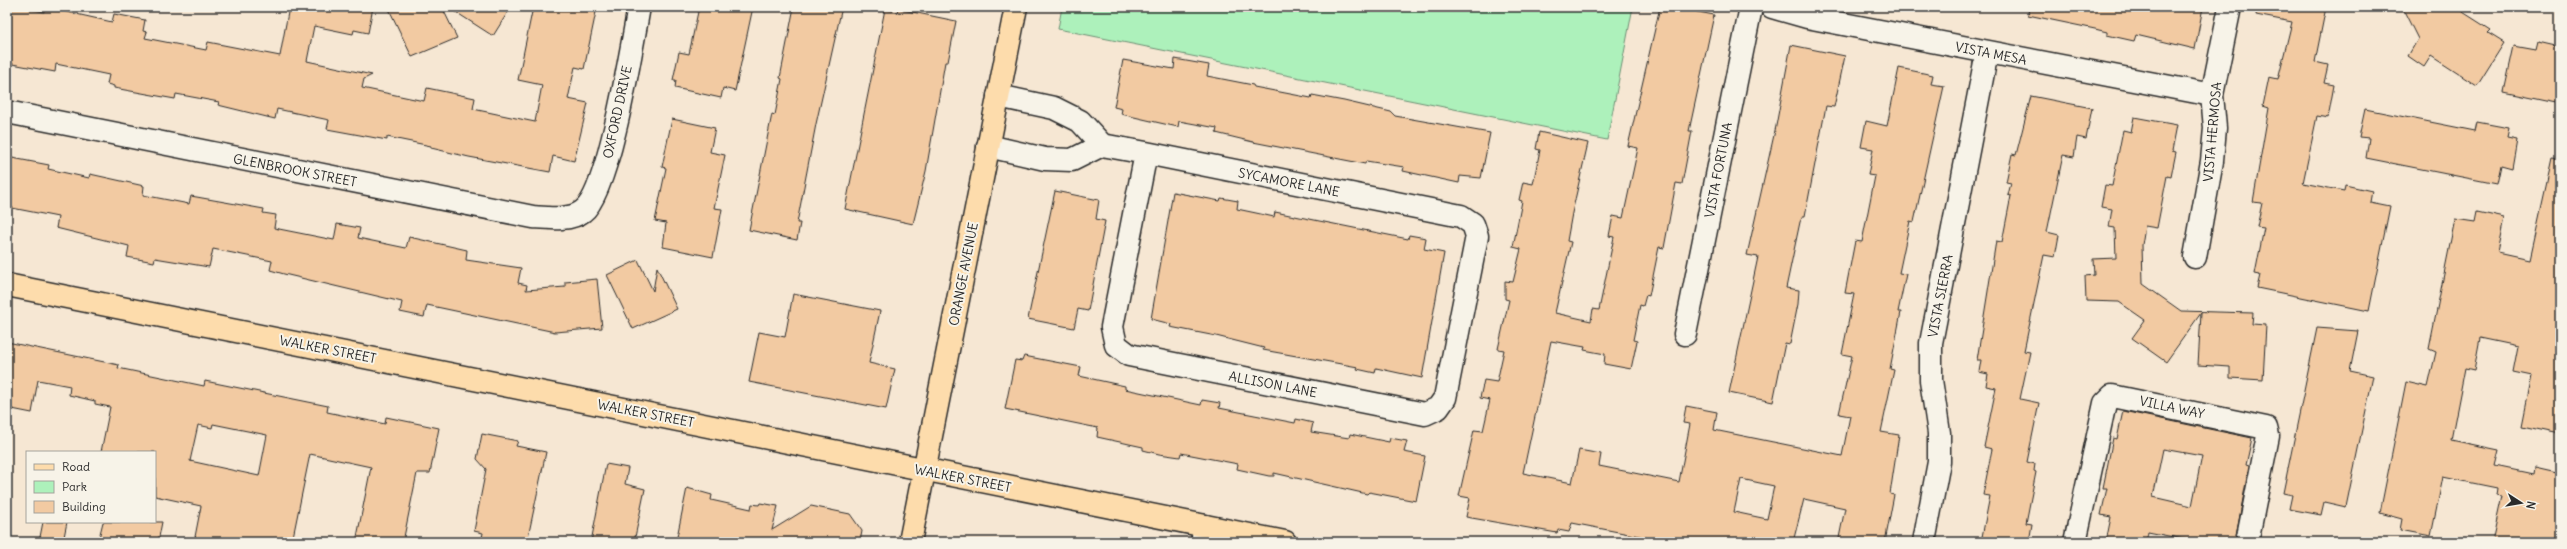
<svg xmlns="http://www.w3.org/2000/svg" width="2567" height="549" viewBox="0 0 2567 549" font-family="Delius,sans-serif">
<rect width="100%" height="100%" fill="#f6e7d3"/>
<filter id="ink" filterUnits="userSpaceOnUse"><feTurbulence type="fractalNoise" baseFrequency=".025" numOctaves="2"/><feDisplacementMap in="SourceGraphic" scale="8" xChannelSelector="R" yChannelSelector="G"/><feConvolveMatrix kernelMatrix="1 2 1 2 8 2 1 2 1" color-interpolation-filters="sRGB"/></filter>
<g filter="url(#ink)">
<path fill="#adf1bb" stroke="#6c8e73" d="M 1062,7 L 1633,7 L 1607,140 L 1058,29 Z"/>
<path fill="#f2caa2" stroke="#2b2b2b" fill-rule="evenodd" d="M 7,7 L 21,7 L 44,12 L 45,7 L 112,22 L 114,14 L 145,20 L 143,31 L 147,32 L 145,38 L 206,50 L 208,42 L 280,56 L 289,7 L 373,7 L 368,33 L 354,30 L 353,34 L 314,26 L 307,61 L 372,75 L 364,79 L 362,88 L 424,101 L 427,88 L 475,98 L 473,109 L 535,122 L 542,85 L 518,80 L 533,7 L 597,7 L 584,69 L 575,67 L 568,99 L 588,103 L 574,161 L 553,156 L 550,172 L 469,157 L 431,148 L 431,146 L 387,137 L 387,140 L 327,129 L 329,120 L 277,109 L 275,119 L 218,105 L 219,102 L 176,94 L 175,99 L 114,88 L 114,86 L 107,84 L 109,75 L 56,64 L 55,72 L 7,63 Z
M 388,7 L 442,7 L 457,38 L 412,57 Z
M 448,7 L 511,7 L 493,36 Z
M 699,7 L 753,7 L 735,91 L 723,88 L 721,98 L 675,88 L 676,80 L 673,80 L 679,52 L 689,54 Z
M 794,7 L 842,7 L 816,124 L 797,223 L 800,223 L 797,240 L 749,230 L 772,114 L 775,115 L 782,79 L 780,78 Z
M 1660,7 L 1672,7 L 1714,15 L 1689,131 L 1692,131 L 1682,184 L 1676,183 L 1664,248 L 1659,247 L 1649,296 L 1646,295 L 1643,306 L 1640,305 L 1633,340 L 1637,341 L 1631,369 L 1604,364 L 1605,354 L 1584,350 L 1585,347 L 1551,341 L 1523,473 L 1572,483 L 1579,450 L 1601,454 L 1599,466 L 1679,482 L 1690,424 L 1683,423 L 1686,406 L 1717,412 L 1714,430 L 1842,456 L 1850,416 L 1839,414 L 1852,356 L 1842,354 L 1854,294 L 1845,293 L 1855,241 L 1862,242 L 1875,176 L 1868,175 L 1873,149 L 1861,147 L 1866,121 L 1887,126 L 1899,68 L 1933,75 L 1931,84 L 1944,86 L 1914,222 L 1910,221 L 1899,273 L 1906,274 L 1898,312 L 1901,312 L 1890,369 L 1894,370 L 1881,432 L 1899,435 L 1890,494 L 1894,495 L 1885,542 L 1858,542 L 1839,538 L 1845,508 L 1804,499 L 1793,542 L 1670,542 L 1572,523 L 1569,532 L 1558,530 L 1557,533 L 1466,517 L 1470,498 L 1459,496 L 1474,430 L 1483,431 L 1490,400 L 1480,398 L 1484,380 L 1497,382 L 1504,350 L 1498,349 L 1509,300 L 1505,299 L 1505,281 L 1513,282 L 1521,249 L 1513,247 L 1522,201 L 1519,200 L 1523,182 L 1533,184 L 1540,150 L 1536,149 L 1539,132 L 1588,143 L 1572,213 L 1567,241 L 1571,242 L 1555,313 L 1591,321 L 1593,309 L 1599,310 L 1614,237 L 1609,236 L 1613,216 L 1623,218 L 1638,148 L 1628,146 ZM 1741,479 L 1774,486 L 1767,519 L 1734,512 Z
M 2029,7 L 2203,7 L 2195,49 L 2136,35 L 2134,41 L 2107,35 L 2107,32 L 2095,29 L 2028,15 Z
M 2257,7 L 2326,7 L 2315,62 L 2328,65 L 2324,83 L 2334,85 L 2328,118 L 2317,116 L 2303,183 L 2344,191 L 2345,185 L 2372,191 L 2370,202 L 2390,206 L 2369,311 L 2257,288 L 2260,275 L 2255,274 L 2264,228 L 2257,227 L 2262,203 L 2253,202 L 2269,108 L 2263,106 L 2269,77 L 2278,79 L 2292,22 L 2256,15 Z
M 2402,7 L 2455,7 L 2491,30 L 2488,33 L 2504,43 L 2477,86 L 2431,56 L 2424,67 L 2408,56 L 2418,39 Z
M 885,9 L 897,12 L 898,9 L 956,21 L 948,62 L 945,62 L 926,171 L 913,224 L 845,209 Z
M 2538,42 L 2560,47 L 2560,82 L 2556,103 L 2504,92 L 2514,46 L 2536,50 Z
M 1791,45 L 1845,56 L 1834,107 L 1826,106 L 1805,216 L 1803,216 L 1800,222 L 1786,288 L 1799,290 L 1798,304 L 1790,344 L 1785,343 L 1773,402 L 1729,393 L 1758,257 L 1747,255 L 1776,126 Z
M 1175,59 L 1209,65 L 1207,76 L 1253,85 L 1254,87 L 1311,98 L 1312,95 L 1344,101 L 1391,112 L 1395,116 L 1490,133 L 1481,178 L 1460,176 L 1459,183 L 1403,171 L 1404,167 L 1366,161 L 1365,164 L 1253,142 L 1216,133 L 1217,128 L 1179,121 L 1178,127 L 1160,123 L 1121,114 L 1122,109 L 1114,107 L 1123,60 L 1174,69 Z
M 2031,96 L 2092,108 L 2086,139 L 2077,137 L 2074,157 L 2063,155 L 2047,232 L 2059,235 L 2055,257 L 2044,255 L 2024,351 L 2030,352 L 2020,399 L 2039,403 L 2027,462 L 2035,464 L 2034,471 L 2036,472 L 2026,523 L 2032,524 L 2029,542 L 1981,542 L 1990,496 L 1983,495 L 1992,449 L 1984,447 L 1996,388 L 1986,386 L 1988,374 L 1979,372 L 1981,360 L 1977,360 L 1996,241 L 2002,242 L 2011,196 L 2008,195 L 2011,183 L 2006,182 L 2012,154 L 2016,155 Z
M 2365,109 L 2475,131 L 2477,122 L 2509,128 L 2507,137 L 2517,139 L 2512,168 L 2501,165 L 2497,184 L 2366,158 L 2369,138 L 2359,137 Z
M 2134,117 L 2177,125 L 2172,151 L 2176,152 L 2171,177 L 2167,176 L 2157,228 L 2145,226 L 2142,245 L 2143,284 L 2181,311 L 2253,313 L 2252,324 L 2266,325 L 2263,380 L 2230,378 L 2230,367 L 2198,365 L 2201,313 L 2166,362 L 2132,338 L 2145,320 L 2119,302 L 2086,301 L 2085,276 L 2094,275 L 2093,259 L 2116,258 L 2115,228 L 2109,227 L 2112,209 L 2101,207 L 2105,185 L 2112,186 L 2123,130 L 2131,132 Z
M 672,119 L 715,128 L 710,152 L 725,155 L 714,208 L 722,209 L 713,257 L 663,247 L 666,223 L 655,221 L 666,168 L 662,167 Z
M 7,157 L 49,165 L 48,169 L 89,178 L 90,174 L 144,186 L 143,195 L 189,204 L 191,196 L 264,209 L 263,213 L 276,215 L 274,228 L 334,240 L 337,224 L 360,228 L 358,238 L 406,248 L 409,237 L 467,250 L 466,260 L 521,268 L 518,283 L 527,285 L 526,290 L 565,287 L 565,282 L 597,279 L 602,328 L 555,332 L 427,305 L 424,317 L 400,312 L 402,302 L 284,274 L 270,270 L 272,261 L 213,249 L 209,267 L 155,258 L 154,262 L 127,257 L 129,246 L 56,228 L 58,217 L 7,207 Z
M 2552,159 L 2560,160 L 2560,434 L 2522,426 L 2532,376 L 2513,372 L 2518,346 L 2480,338 L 2474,370 L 2465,368 L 2451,440 L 2499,450 L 2495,466 L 2533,474 L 2534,467 L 2560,473 L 2560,542 L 2492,542 L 2502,496 L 2496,495 L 2497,488 L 2443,477 L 2431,536 L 2400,530 L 2402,519 L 2380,513 L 2406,382 L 2428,387 L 2436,352 L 2429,349 L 2455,219 L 2475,222 L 2477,212 L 2505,218 L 2498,252 L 2530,259 Z
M 1055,191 L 1099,200 L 1096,219 L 1105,221 L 1088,311 L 1078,309 L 1074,328 L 1028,319 Z
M 1173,192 L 1220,201 L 1221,198 L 1238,201 L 1237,209 L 1256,213 L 1274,217 L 1275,212 L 1408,239 L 1409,235 L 1426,238 L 1424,249 L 1444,253 L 1422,378 L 1376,368 L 1375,373 L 1357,369 L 1358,367 L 1263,350 L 1264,348 L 1216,336 L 1170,327 L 1171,324 L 1151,319 Z
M 638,260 L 653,291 L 657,267 L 677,309 L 633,329 L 607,275 Z
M 793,294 L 880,311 L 869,363 L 895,369 L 886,409 L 749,382 L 759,332 L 785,337 Z
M 2317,328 L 2358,331 L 2350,371 L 2373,376 L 2346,507 L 2324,502 L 2321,515 L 2289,509 L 2292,495 L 2283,493 Z
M 7,342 L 119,365 L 118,368 L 204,386 L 205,381 L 328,406 L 327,412 L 385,424 L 386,417 L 439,428 L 430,473 L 417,473 L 403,542 L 356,542 L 371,467 L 310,454 L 292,542 L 194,542 L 201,506 L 155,496 L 155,452 L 101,452 L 110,407 L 95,404 L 95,401 L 69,395 L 70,386 L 38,380 L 32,413 L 7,408 ZM 213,424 L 267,435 L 259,476 L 190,461 L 198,425 L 212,428 Z
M 1024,356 L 1081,367 L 1079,376 L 1125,386 L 1125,389 L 1201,405 L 1202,400 L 1220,403 L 1219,408 L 1295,423 L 1296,419 L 1313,423 L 1311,432 L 1349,438 L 1350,434 L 1389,442 L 1390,438 L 1407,441 L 1404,452 L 1425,456 L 1416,501 L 1369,492 L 1367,494 L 1274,473 L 1274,476 L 1269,476 L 1237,469 L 1238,464 L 1181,453 L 1180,457 L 1159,454 L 1143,450 L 1143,447 L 1097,437 L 1098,428 L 1005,409 L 1015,360 L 1022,361 Z
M 2123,411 L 2252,438 L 2246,465 L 2249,466 L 2235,542 L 2199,542 L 2148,532 L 2146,542 L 2106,542 L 2111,517 L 2101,515 L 2107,488 L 2103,488 L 2113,438 L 2117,439 ZM 2163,449 L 2202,456 L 2192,506 L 2153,497 Z
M 482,434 L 518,441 L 516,446 L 546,452 L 527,542 L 481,542 L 483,533 L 474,531 L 486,469 L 477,459 Z
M 606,464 L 628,468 L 625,484 L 645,489 L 634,542 L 591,542 Z
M 687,488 L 712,495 L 711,500 L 751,509 L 752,504 L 759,505 L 760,503 L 778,506 L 772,530 L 811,506 L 850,514 L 862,531 L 860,542 L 676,542 Z
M 43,522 L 67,522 L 63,542 L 39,542 Z
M 103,522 L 162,522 L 158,542 L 98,542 Z"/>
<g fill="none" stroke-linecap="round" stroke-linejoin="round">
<defs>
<path id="minor" d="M 1772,7 L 1807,17 L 2212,95
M 998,96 L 1054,108 L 1080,121 L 1102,145 L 1146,153 L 1461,216 L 1473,224 L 1477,236 L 1445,398 L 1438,408 L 1425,414 L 1129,355 L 1116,345 L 1112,327 L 1146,153
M 7,112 L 533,217 C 548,218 570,221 583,211 C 609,192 632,45 639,7
M 988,146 L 1045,159 L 1072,160 L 1102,145
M 2195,257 L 2212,161 L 2215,128 L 2212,95 L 2230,7
M 1685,334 L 1751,7
M 1202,542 L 1205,526
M 1924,542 L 1939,462 L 1939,433 L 1931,380 L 1931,343 L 1987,52
M 2075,542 L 2105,403 L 2112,396 L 2266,428 L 2268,436 L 2247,542"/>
<path id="major" d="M 7,285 L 1285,542
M 910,542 L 1016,7"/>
</defs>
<use href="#minor" stroke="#2b2b2b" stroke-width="25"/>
<use href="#major" stroke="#2b2b2b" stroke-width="25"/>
<use href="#minor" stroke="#f7f3e8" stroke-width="22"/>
<use href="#major" stroke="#fddcac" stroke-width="22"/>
</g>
</g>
<g text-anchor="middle" stroke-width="4" stroke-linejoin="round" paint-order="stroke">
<g font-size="13" fill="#2b2b2b" stroke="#f7f3e8">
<text transform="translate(1991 53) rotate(11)" y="5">VISTA MESA</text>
<text transform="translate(617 112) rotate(-78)" y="5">OXFORD DRIVE</text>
<text transform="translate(2212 132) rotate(-85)" y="5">VISTA HERMOSA</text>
<text transform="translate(295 170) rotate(11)" y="5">GLENBROOK STREET</text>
<text transform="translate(1718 170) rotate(-79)" y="5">VISTA FORTUNA</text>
<text transform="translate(1289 182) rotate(11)" y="5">SYCAMORE LANE</text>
<text transform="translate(963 274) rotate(-79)" y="5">ORANGE AVENUE</text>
<text transform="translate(1940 296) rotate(-79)" y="5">VISTA SIERRA</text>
<text transform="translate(328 349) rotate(11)" y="5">WALKER STREET</text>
<text transform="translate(1273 384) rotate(11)" y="5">ALLISON LANE</text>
<text transform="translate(2172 407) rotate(12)" y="5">VILLA WAY</text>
<text transform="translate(646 413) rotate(11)" y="5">WALKER STREET</text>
<text transform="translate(963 478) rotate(11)" y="5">WALKER STREET</text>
</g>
</g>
<rect width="2567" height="549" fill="none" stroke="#f7f3e8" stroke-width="24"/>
<rect x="12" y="12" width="2543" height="525" fill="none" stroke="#2b2b2b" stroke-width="1.5" filter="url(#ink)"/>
<rect x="26" y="451" width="130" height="72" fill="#f7f3e8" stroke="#a5a39c"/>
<rect x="34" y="464" width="20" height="6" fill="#fddcac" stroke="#a5a39c"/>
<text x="62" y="471" font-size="12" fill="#2b2b2b">Road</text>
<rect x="34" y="481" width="20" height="12" fill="#adf1bb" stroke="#a5a39c"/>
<text x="62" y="491" font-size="12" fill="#2b2b2b">Park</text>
<rect x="34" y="501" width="20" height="12" fill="#f2caa2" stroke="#a5a39c"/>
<text x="62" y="511" font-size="12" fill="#2b2b2b">Building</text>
<g transform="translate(2521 503) rotate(102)" stroke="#f7f3e8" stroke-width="3" paint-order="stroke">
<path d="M0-3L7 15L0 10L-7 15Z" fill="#2b2b2b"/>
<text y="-6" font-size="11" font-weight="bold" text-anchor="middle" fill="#2b2b2b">N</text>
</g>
</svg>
